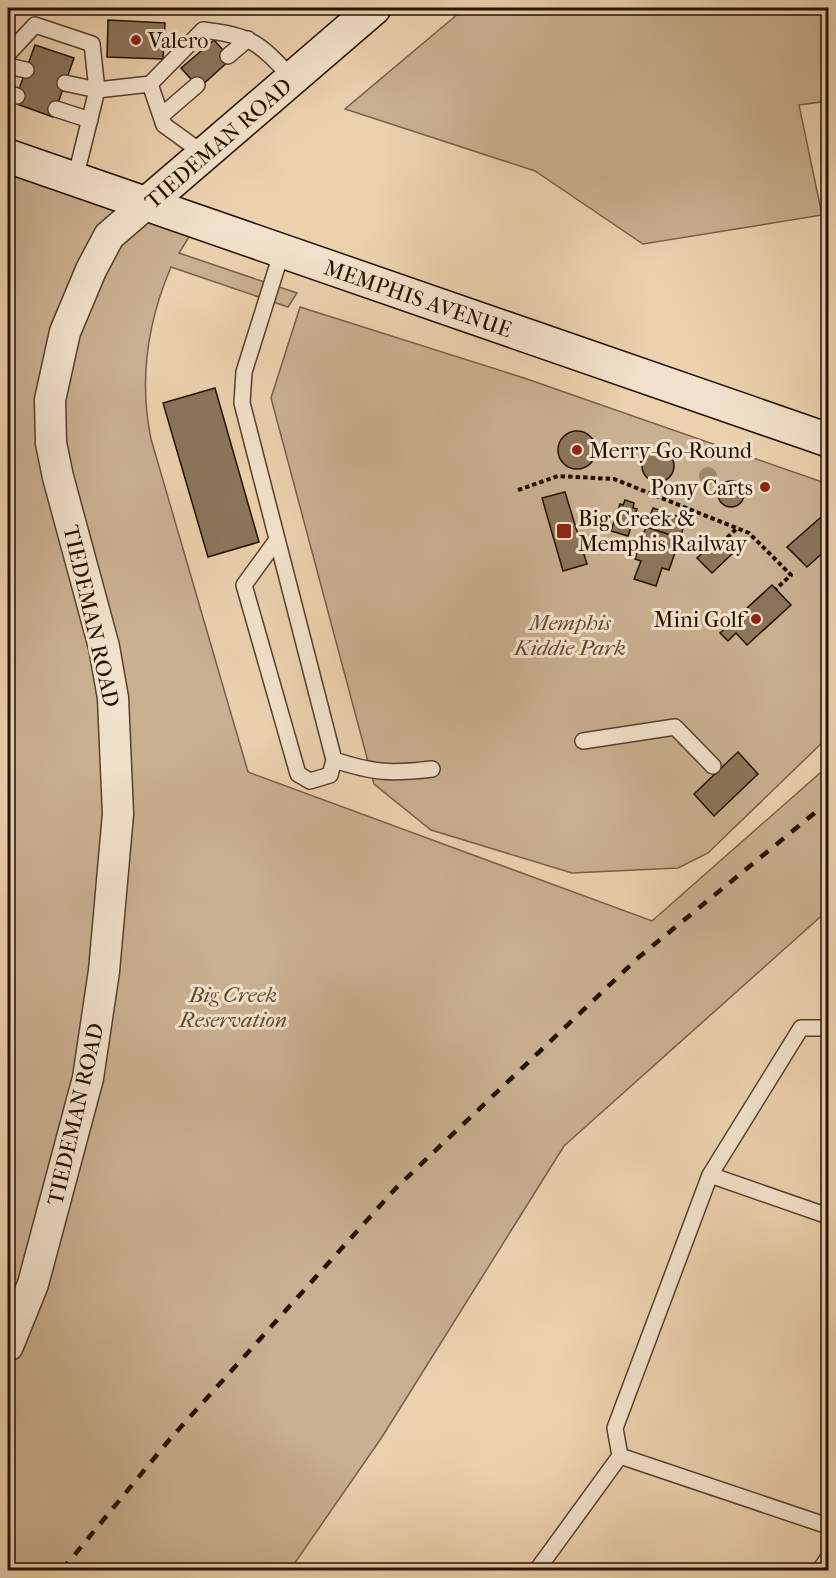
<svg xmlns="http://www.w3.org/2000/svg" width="836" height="1578" viewBox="0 0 836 1578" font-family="'IM FELL French Canon',serif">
<rect width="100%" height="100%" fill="#ebd1ae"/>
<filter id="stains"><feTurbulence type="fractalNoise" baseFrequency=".00333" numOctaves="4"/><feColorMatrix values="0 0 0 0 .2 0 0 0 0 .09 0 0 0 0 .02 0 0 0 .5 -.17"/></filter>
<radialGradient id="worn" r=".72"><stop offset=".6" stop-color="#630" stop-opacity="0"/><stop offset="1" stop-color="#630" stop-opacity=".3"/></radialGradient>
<path fill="#c9b090" stroke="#766048" stroke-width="1.5" d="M 465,8 L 828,8 L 828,101 L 799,105 L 822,215 L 643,244 L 535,171 L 345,109 Z
M 8,156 L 199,221 L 179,253 L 297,293 L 288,307 L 171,267 C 147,323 139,380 151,439 L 248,772 L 652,921 L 828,766 L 828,910 L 564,1146 L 382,1437 L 290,1570 L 8,1570 Z
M 300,307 L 524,378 L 828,484 L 828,737 L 708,853 L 678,868 L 572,873 L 431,830 L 374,784 L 271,398 Z"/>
<path fill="#8b755a" stroke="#241100" stroke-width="1.5" d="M 108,20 L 165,23 L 163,59 L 107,57 Z
M 214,40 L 231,59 L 199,88 L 181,68 Z
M 35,45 L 74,58 L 53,117 L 14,103 Z
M 215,388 L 259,542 L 208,557 L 163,403 Z
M558 450a19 19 0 1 1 38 0a19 19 0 1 1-38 0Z
M642 466a16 16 0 1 1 32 0a16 16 0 1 1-32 0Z
M718 494a13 13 0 1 1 26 0a13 13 0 1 1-26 0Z
M 565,492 L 587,564 L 563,571 L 542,498 Z
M 625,500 L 634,503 L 633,508 L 637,509 L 628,536 L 611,531 L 620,504 L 623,505 Z
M 653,508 L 686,519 L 680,538 L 646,527 Z
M 820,518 L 828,527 L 828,548 L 807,567 L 787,547 Z
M 646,527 L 680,538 L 669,570 L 662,568 L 656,586 L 634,579 L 641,561 L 635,559 Z
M 717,539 L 732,554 L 712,573 L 697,558 Z
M 772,585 L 791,605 L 747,645 L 736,633 L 728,641 L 720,633 Z
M 738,752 L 758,774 L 714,816 L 694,794 Z"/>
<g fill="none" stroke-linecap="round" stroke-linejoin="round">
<defs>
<path id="service" d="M 8,54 L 35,25 L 92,44 L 97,90 L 75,179
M 228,56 L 248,39
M 8,66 L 26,70
M 65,83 L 97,90 L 150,84 L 203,30 C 253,36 259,43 292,78
M 150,84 L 164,125 L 204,154
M 8,93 L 17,96
M 56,109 L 90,120
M 161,116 L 197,85
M 276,541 L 244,585 L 298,774 L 310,781 L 330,775 L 334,760 L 242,403 L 244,372 L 282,251
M 583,741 L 675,727 L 713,766
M 334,760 C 375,773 390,774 432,769
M 710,1175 L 801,1028 L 828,1028
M 828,1216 L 710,1175 L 615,1428 L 620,1456 L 828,1526
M 537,1570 L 620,1456
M 820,1570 L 828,1558"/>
<path id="minor" d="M 8,1346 L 33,1284 L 88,1078 L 104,971 L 118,814 L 113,698 L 104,647 L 58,477 L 51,443 L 50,400 L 65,332 L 91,270 L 109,236 L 145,205"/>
<path id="secondary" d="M 8,156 L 828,440
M 145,205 L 374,8"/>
</defs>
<use href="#service" stroke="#56412c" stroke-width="18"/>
<use href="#minor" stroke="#56412c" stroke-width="33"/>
<use href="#secondary" stroke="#241100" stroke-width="36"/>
<path stroke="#241100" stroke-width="4" stroke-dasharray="4.5 3" stroke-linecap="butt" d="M 518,490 L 558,476 L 614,479 L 749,533 L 791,575 L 776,589
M 722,543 L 738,527"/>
<use href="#service" stroke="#f2e1ca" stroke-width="15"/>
<use href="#minor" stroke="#f2e1ca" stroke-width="30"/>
<use href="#secondary" stroke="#f2e1ca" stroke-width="33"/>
<path stroke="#241100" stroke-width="4.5" stroke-dasharray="10 10" stroke-linecap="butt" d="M 62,1570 L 170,1439 L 396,1188 L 639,957 L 828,802"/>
</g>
<circle fill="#9d866a" cx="708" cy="476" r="9"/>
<g fill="#8f2418" stroke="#f2e1ca" stroke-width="2">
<circle cx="136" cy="40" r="6"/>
<circle cx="577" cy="450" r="6"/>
<circle cx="765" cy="487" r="6"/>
<rect x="556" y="523" width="16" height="16" rx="3"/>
<circle cx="756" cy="619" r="6"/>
</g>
<g text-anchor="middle" stroke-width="6" stroke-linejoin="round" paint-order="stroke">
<g font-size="22" fill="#241100" stroke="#f2e1ca" text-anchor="start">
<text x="148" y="48">Valero</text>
<text x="589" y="458">Merry-Go-Round</text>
<text x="753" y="495" text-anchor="end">Pony Carts</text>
<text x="578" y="526">Big Creek &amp;<tspan x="578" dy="25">Memphis Railway</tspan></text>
<text x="744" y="627" text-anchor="end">Mini Golf</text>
</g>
<g font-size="22" fill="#241100" stroke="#f2e1ca">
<text transform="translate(218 143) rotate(-41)" y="8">TIEDEMAN ROAD</text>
<text transform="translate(418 298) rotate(19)" y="8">MEMPHIS AVENUE</text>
<text transform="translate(92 616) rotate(77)" y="8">TIEDEMAN ROAD</text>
<text transform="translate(75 1114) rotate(-77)" y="8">TIEDEMAN ROAD</text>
</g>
<g font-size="22" font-style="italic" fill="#5e4932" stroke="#f2e1ca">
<text x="570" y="630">Memphis<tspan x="570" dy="25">Kiddie Park</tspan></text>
<text x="233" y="1002">Big Creek<tspan x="233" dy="25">Reservation</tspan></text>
</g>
</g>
<rect width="836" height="1578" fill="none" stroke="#ebd1ae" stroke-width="30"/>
<rect x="9" y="9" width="818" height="1560" fill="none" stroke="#241100" stroke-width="3"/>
<rect x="15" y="15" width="806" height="1548" fill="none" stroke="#241100" stroke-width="1.5"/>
<rect width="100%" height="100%" filter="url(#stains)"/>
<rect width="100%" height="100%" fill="url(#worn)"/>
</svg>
